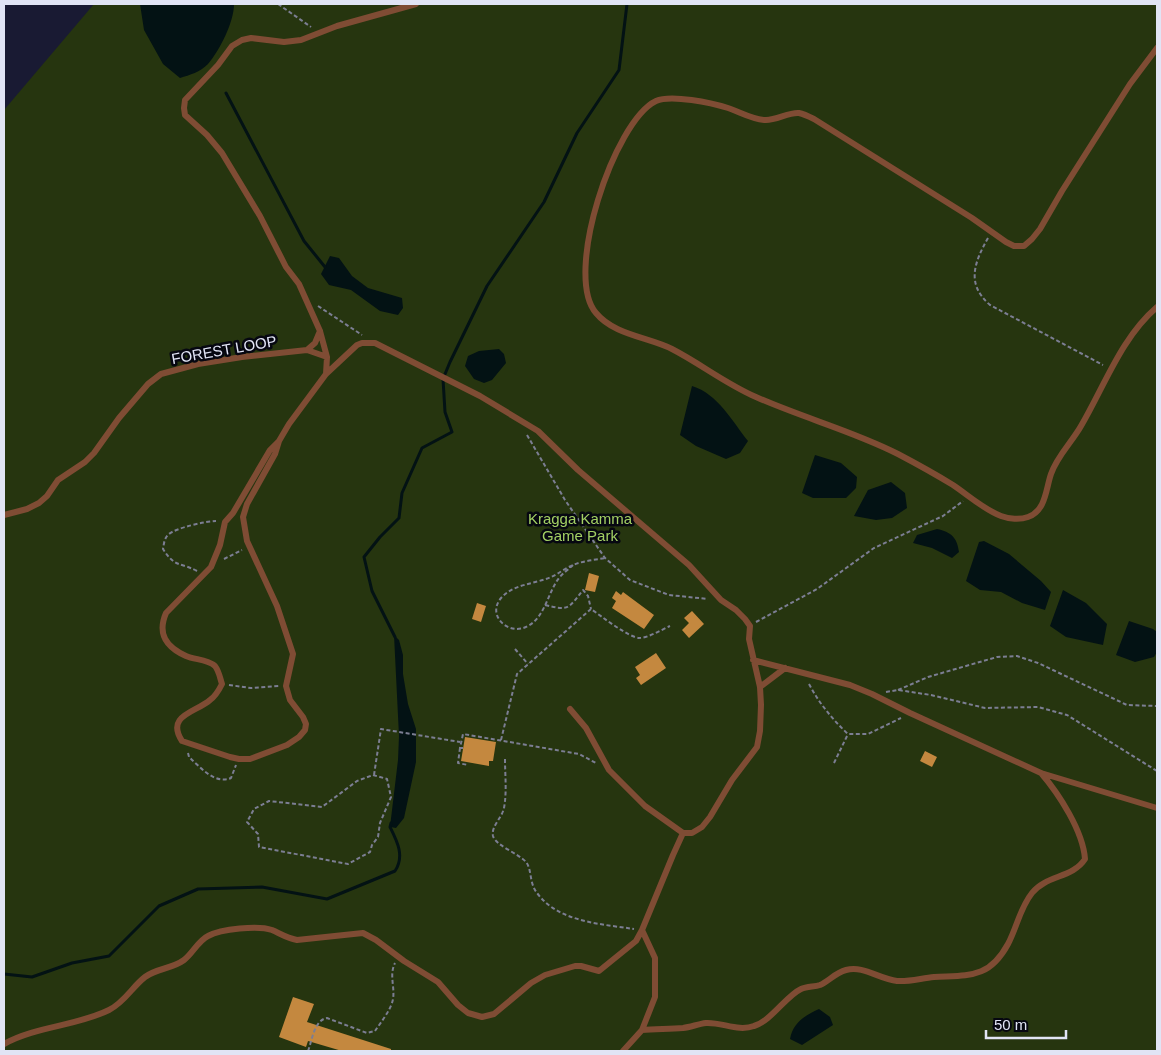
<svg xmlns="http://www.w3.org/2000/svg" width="1161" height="1055" viewBox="0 0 1161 1055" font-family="Helvetica,sans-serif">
<rect width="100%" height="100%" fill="#191a33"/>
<path fill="#26350f" d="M 94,4 L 1157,4 L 1157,1051 L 4,1051 L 4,110 Z"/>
<path fill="#031214" d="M 140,4 L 234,4 C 234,22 220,50 208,64 C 200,72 190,75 180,78 L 163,64 L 144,30 Z
M 330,256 L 339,258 L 352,276 L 368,288 L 402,298 L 403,308 L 398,315 L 380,311 L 351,290 L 329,285 L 321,274 Z
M 499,349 L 504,354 L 506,363 L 492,380 L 484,383 L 474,379 L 465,366 L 468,356 L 479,351 Z
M 692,386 C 718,394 732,421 748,441 L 740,453 L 726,459 L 696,446 L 680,435 Z
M 815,455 L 841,463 L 857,477 L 856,488 L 846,498 L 813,498 L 802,493 Z
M 891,482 L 905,493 L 907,508 L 892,518 L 876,520 L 854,516 L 868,490 Z
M 937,529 C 951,532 957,537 959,552 L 952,558 L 932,548 L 913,543 L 917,535 Z
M 984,541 L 1009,554 L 1041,581 L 1051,592 L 1045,610 L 1022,603 L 1001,592 L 980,590 L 966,581 L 979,542 Z
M 1063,590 L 1086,603 L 1107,624 L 1103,645 L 1066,637 L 1050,626 Z
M 1129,621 L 1153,629 L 1157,632 L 1157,652 L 1154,657 L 1135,662 L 1116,655 Z
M 394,635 L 399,640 L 403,655 L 403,674 L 408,704 L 416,729 L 416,762 L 404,818 L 396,828 L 390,827 L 398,760 L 399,736 Z
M 819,1009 L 830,1017 L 833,1025 L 802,1045 L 790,1039 C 793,1023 804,1016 819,1009 Z"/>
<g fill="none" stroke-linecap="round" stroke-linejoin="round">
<path stroke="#031214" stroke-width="3" d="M 226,93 L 304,241 L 325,267
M 395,637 L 372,591 L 364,557 L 380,537 L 399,518 L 402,493 L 422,448 L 452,432 L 445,412 L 443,379 L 450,362 L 487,286 L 544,202 L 577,133 L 619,70 L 627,4
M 4,974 L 32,977 L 72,963 L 109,956 L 159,906 L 198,889 L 262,887 L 327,899 L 395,871 C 405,856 397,841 390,827 L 391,823"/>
</g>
<path fill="#c4883f" d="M 589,573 L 599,576 L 595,592 L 585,590 Z
M 616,591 L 621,595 L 623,592 L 654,615 L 644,629 L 612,608 L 616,601 L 612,598 Z
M 477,603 L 486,606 L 481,622 L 472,619 Z
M 692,611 L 704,624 L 689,638 L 682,630 L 689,623 L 684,618 Z
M 656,653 L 666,668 L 641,685 L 636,678 L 640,675 L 635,667 Z
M 465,737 L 496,742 L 493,761 L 489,761 L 489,766 L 461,761 Z
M 925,751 L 937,757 L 932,767 L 920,761 Z
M 293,997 L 314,1004 L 307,1022 L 391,1049 L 391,1051 L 342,1051 L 308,1041 L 306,1047 L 279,1037 Z"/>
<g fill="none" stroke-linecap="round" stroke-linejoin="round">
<path stroke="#7c7e93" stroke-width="2" stroke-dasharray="4 2.5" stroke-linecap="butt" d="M 278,4 L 311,27
M 988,238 C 974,263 966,284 990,305 L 1103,365
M 318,306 L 362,335
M 527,435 L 565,500 L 605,558 L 630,580 L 669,595 L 708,599
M 224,559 L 242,550
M 573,565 C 569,569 563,573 559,578 C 548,592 545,617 528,626 C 509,637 485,615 502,597 C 514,584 535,584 551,577 C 558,574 564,569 571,566 C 581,561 594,560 605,558
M 197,571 C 180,562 175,568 163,549 C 164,544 164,538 169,534 C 176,528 206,521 216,521
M 545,605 C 569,611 568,609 583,590 L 588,596 L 591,609
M 756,622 L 817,589 L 874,548 L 943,516 L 963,501
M 515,649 L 528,664
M 809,684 C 819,703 832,719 848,734 L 868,734 L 901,718
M 229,685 L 251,688 L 279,686
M 898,690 L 928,677 L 997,657 L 1017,656 L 1038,663 L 1127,705 L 1157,706
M 886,692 L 898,690 L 931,695 L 985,708 L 1038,707 L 1067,715 L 1157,771
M 501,740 L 517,674 L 591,609 C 601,616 628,637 639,638 C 648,638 661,630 670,626
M 460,748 L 458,763 L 468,765
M 463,748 L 460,748 L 463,734 L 579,754 L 596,763
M 188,753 L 189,757 C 200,767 215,785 231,778 L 236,765
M 505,759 C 505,775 507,792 504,808 C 502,818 491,826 493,836 C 496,846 518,853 526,862 C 532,869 529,883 537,893 C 558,922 601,924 634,929
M 834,763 L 848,734
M 373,775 L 387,779 L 391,797 L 380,823 L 378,837 L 372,845 L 370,852 L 348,864 L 259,847 L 258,834 L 247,822 L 254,809 L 269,801 L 322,807 L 357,781 Z
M 374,775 L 381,729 L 460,742
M 308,1051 C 312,1041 314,1020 327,1018 L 367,1033 L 375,1031 C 381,1022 391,1010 393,999 C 395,987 389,975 395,963"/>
<path stroke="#7f4c34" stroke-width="6" d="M 1157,48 L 1130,84 L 1062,191 L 1040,229 L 1032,239 L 1024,246 L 1014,246 L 1006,242 L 972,218 L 814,119 C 810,117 804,114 799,113 C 789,112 777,120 766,120 C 753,120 740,112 728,108 C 712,103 671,94 656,101 C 614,121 563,275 596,313 C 614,335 648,337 672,349 C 701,364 726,384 756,397 C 803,418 853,431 898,454 C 917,464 935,474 953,485 C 968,495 983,509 1001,516 C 1009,519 1020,520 1028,517 C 1046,511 1046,488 1051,474 C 1057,456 1072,442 1081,426 C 1105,385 1121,338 1157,307
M 307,350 L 315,343 L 320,331
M 326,374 L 327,357 L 320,331 L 299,284 L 286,267 L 260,216 L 222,153 L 207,135 L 185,115 L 184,108 L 185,100 L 218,65 L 232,46 L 242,40 L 251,38 L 284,42 L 301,40 L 337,26 L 416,4
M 279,441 L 270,450 L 233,513 L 225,522 L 220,545 L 211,567 L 166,613 C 157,634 166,647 186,656 C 195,660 207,659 215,666 C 219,671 220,678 222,684 C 219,690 216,696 210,700 C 197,712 165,715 182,741 L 230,757 L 239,759 L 250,759 L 287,745 L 299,737 L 305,730 L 306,724 L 303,717 L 290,700 L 286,686 L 293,654 L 277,606 L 247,541 L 243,517 L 247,504 L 275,454 L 279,441 L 289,424 L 326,374 L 357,345 L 362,343 L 375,343 L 480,396 L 538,431 L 578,470 L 689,565 L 721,600 L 736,610 L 745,619 L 750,626 L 749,639 L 760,687 L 761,705 L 760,731 L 757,747 L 732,780 L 710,817 L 702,827 L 692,833 L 683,833 L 673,855 L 642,930 L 655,958 L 655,997 L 642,1030 L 623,1051
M 4,515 L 27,509 L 39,503 L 47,496 L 58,480 L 85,462 L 94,453 L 119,418 L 148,384 L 161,374 L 198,364 L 242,357 L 307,350 L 327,357
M 753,660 L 850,685 L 872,694 L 910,713 L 1041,773 L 1157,808
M 760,687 L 785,668
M 570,709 L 586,728 L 609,770 L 645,806 L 683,833
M 642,1030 C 656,1029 670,1029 683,1028 C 691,1027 698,1024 706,1023 C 722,1022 738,1032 754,1026 C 771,1021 786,996 801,989 C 807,986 814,987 820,985 C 829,981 835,973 846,970 C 863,965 879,979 897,981 C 909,982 922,978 934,977 C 969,975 989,979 1008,944 C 1017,927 1020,908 1032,893 C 1046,875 1073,878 1085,859 C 1083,831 1059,794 1041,773
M 4,1044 C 37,1026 77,1026 109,1010 C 125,1002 132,987 145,977 C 157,968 172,969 184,960 C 193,953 198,941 208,936 C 221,929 258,925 272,930 C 281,934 287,938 297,940 L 363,933 L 376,940 L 404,961 L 438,982 L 458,1005 L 468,1013 L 482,1017 L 494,1014 L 531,983 L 545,975 L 575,966 L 581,966 L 599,971 L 636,941 L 642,930"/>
</g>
<g text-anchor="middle" stroke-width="5" stroke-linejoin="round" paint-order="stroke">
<g font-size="15" fill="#e1e4f5" stroke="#060711">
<text transform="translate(224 350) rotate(-10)" y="5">FOREST LOOP</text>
</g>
<g font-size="15" fill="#a3d064" stroke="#060711">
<text x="580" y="524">Kragga Kamma<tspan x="580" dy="17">Game Park</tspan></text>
</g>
</g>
<rect width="1161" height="1055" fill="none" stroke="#e1e4f5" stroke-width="10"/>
<path d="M986 1030v8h80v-8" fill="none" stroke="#e1e4f5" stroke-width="2.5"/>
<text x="994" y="1030" font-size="15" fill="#e1e4f5" stroke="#060711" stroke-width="4" paint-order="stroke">50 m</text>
</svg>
